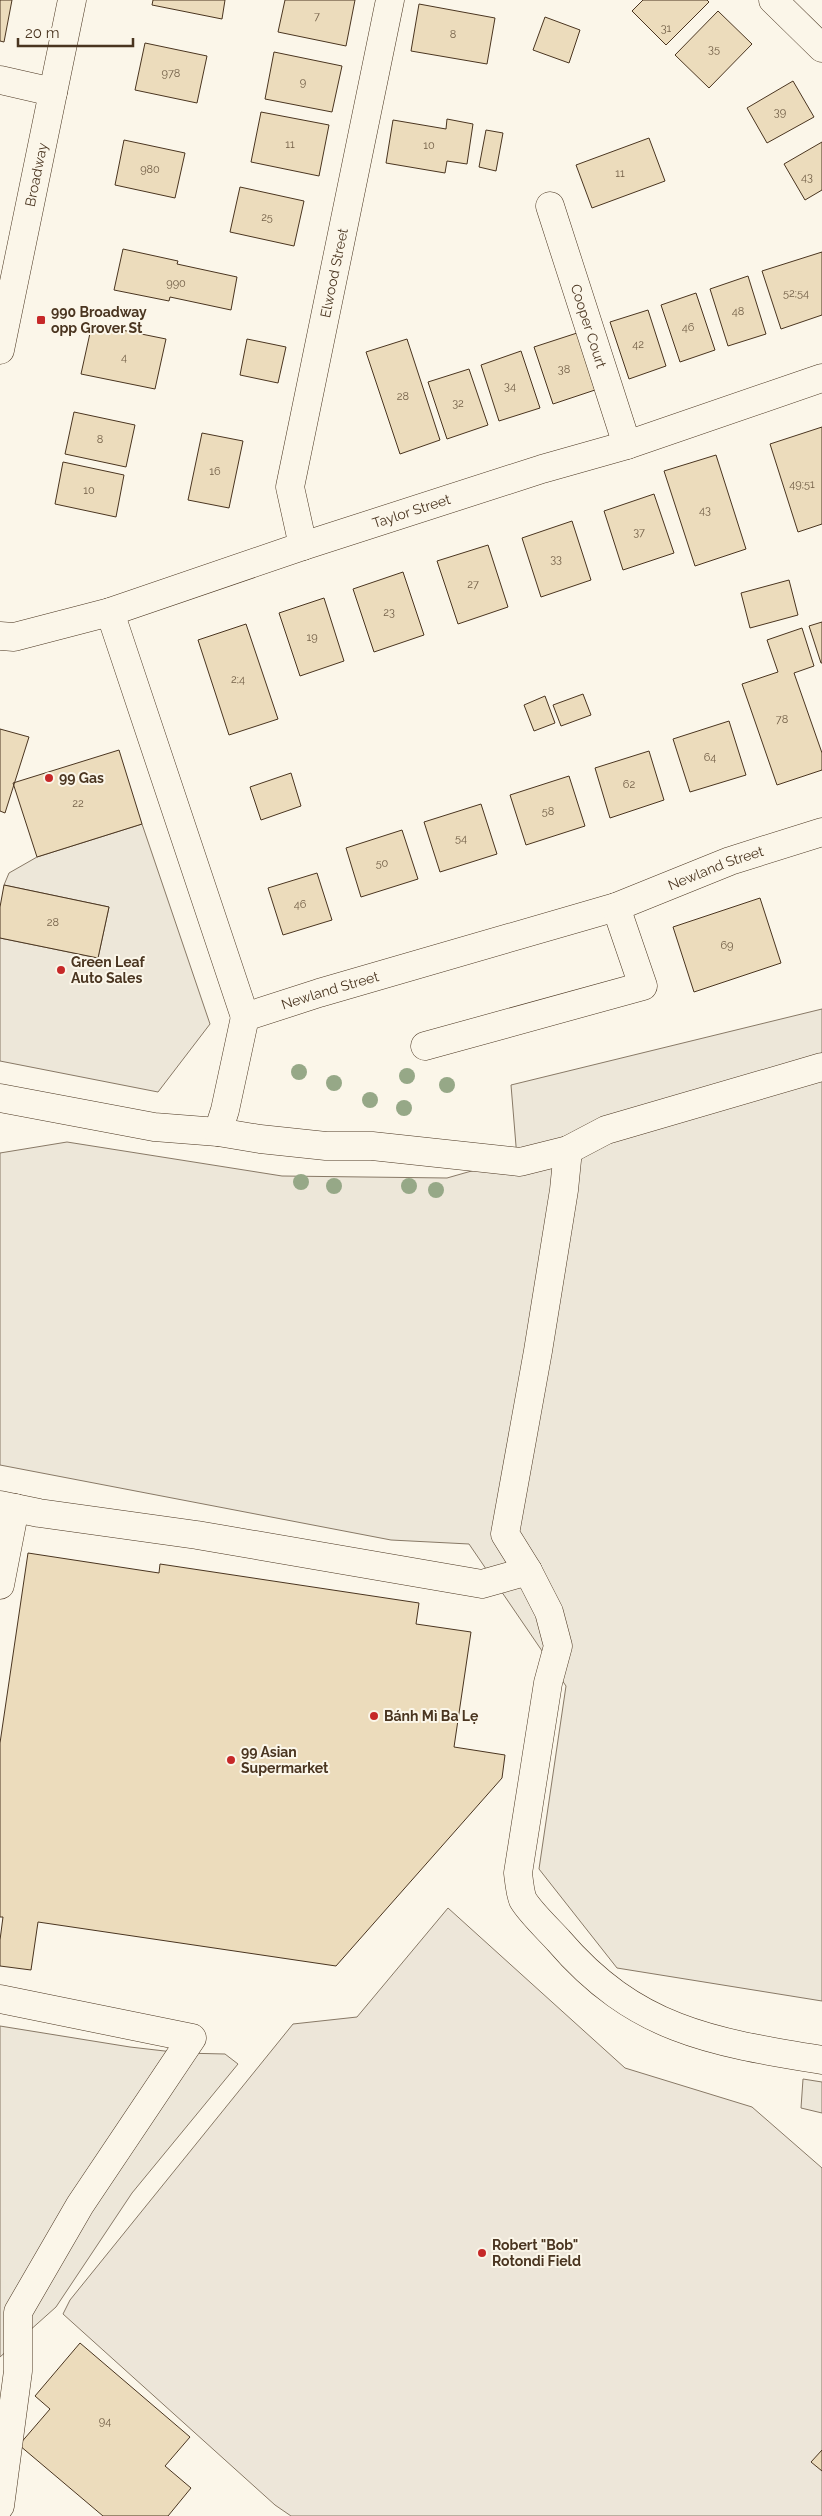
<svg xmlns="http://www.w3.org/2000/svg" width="822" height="2516" viewBox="0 0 822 2516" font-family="Raleway,sans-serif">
<rect width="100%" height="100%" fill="#fbf6e9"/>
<path fill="#ede6d9" stroke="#887966" d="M 448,1908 L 625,2068 L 752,2107 L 822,2168 L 822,2516 L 291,2516 L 275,2505 L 63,2314 L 70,2300 L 293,2024 L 357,2017 Z"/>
<path fill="#ede7d9" stroke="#887966" d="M 142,824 L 210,1024 L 158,1092 L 0,1061 L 0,938 L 98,958 L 109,907 L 4,885 L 9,873 L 37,857 Z
M 822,1009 L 822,2001 L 617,1968 L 539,1869 L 566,1686 L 469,1544 L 391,1540 L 0,1465 L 0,1153 L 67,1142 L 282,1176 L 447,1178 L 517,1158 L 511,1085 Z
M 0,2026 L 130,2047 L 182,2053 L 225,2054 L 238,2064 L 132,2193 L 56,2307 L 0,2357 Z
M 803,2079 L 822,2082 L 822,2113 L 801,2108 Z"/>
<path fill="#ecdcbc" stroke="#4a3520" d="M 0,0 L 12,0 L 4,42 L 0,41 Z
M 153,0 L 225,0 L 222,19 L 152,5 Z
M 285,0 L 355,0 L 346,46 L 278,32 Z
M 643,0 L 707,0 L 709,2 L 666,45 L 632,11 Z
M 419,4 L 495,18 L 487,64 L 411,51 Z
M 718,11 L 752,44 L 709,88 L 675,55 Z
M 545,17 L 580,30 L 569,63 L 533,50 Z
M 145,43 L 207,56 L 197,103 L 135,90 Z
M 274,52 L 342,66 L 332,112 L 265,99 Z
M 793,81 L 814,117 L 767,143 L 747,108 Z
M 261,112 L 329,125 L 319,176 L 251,162 Z
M 447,119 L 473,124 L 467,164 L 447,161 L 445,173 L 386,163 L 393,120 L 446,129 Z
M 486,130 L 503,133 L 496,171 L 479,167 Z
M 649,138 L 665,181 L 592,208 L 576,165 Z
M 124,140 L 185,153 L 175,198 L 115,185 Z
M 822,142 L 822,190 L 805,200 L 784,164 Z
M 240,187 L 304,201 L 294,246 L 230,232 Z
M 123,249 L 178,261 L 177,264 L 237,277 L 231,310 L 170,297 L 169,301 L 114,290 Z
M 822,252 L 822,315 L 781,329 L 762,271 Z
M 748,276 L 766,334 L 728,346 L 710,289 Z
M 696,293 L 715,350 L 680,362 L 661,305 Z
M 648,310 L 666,366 L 629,379 L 610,322 Z
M 92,324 L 166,339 L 155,389 L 81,374 Z
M 577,333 L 595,390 L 553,404 L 534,347 Z
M 247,339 L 286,347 L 278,383 L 240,375 Z
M 407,339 L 440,440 L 400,454 L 366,352 Z
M 521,351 L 540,408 L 499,421 L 481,365 Z
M 469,369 L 488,425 L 447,439 L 428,382 Z
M 74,412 L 135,425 L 126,467 L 65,454 Z
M 822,427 L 822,524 L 798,532 L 770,444 Z
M 202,433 L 243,441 L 229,508 L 188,500 Z
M 716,455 L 746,549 L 695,566 L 664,471 Z
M 63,462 L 124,475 L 116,517 L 55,504 Z
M 654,494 L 674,553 L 623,570 L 604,511 Z
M 572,521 L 591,580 L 541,597 L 522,538 Z
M 488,545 L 508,607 L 458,624 L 437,561 Z
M 403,572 L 424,635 L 374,652 L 353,589 Z
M 789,580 L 798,615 L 750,628 L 741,593 Z
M 324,598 L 344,661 L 300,676 L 279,613 Z
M 822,622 L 822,663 L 821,663 L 809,626 Z
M 246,624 L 278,719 L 229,735 L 198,640 Z
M 802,628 L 814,666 L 794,673 L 822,753 L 822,770 L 777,785 L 742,684 L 778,672 L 767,640 Z
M 583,694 L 591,715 L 561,726 L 553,705 Z
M 545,696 L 555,723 L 534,731 L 524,705 Z
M 729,721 L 746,775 L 690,792 L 673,739 Z
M 0,729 L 29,737 L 5,813 L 0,811 Z
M 119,750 L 142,824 L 37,857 L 13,783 Z
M 649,751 L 664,800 L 610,818 L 595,768 Z
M 291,773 L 301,806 L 261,820 L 250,787 Z
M 569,776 L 585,826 L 526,845 L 510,795 Z
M 481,804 L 497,854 L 440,872 L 424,822 Z
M 402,830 L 418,879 L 361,897 L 346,848 Z
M 317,873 L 332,920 L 283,935 L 268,888 Z
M 4,885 L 109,907 L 98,958 L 0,938 L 0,907 Z
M 760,898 L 781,963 L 694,992 L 673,927 Z
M 28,1553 L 159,1573 L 160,1564 L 419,1603 L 416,1624 L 471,1632 L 454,1747 L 505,1755 L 502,1778 L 336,1966 L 38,1922 L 31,1970 L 0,1966 L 0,1940 L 3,1917 L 0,1917 L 0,1743 Z
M 80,2343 L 190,2437 L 165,2466 L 191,2488 L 168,2516 L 103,2516 L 19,2445 L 50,2409 L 35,2396 Z
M 822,2450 L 822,2471 L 811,2462 Z"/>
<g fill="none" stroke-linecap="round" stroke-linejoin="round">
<defs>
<g id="minor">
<path d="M 773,0 L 822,48"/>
<path d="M 0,80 L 53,92"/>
<path id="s1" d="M 550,206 L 627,445"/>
<path id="s2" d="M 303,546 L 290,487 L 390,0"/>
<path id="s3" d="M 110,612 L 245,1017 L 319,993 L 616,907 L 730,861 L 822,832"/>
<path id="s4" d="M 0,636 L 14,637 L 110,612 L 303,546 L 542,469 L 627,445 L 822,378"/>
<path d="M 425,1046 L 643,986 L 616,907"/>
<path d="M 0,1098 L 154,1127 L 218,1132 L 260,1139 L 326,1146 L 372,1146 L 520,1162 L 568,1150 L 606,1130 L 822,1067"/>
<path d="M 218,1132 L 225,1110 L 245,1017"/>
<path d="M 568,1150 L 564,1190 L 538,1351 L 505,1534 L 528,1571 L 549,1612 L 558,1646 L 548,1683 L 518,1873 C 519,1881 520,1893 523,1900 C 530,1912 548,1929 558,1940 C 635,2030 711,2042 822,2060"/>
<path d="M 0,1505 L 39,1513 L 197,1535 L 482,1584 L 528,1571"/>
<path d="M 0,1585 L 15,1508"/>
<path d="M 0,1999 L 192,2038 L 80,2205 L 18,2312 L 18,2371 L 0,2506"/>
</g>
<g id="major">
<path id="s5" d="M 0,350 L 72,0"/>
</g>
</defs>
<use href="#minor" stroke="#4a3520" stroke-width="29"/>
<use href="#major" stroke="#4a3520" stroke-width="29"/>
<use href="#minor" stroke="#fbf6e9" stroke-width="28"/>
<use href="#major" stroke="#fbf6e9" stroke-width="28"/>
</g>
<g fill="#96a887">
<circle cx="299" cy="1072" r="8"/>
<circle cx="407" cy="1076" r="8"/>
<circle cx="334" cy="1083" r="8"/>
<circle cx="447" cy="1085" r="8"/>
<circle cx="370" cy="1100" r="8"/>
<circle cx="404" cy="1108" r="8"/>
<circle cx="301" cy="1182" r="8"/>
<circle cx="334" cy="1186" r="8"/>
<circle cx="409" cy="1186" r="8"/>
<circle cx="436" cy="1190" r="8"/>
</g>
<g fill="#c62828" stroke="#fbf6e9" stroke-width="2">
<rect x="36" y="315" width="10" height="10" rx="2.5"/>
<circle cx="49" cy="778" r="5"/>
<circle cx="61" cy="970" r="5"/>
<circle cx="374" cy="1716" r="5"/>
<circle cx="231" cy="1760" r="5"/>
<circle cx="482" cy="2253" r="5"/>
</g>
<g text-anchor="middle" stroke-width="4" stroke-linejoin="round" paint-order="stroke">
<g font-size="11" fill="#725f47">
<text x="317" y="20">7</text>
<text x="666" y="32">31</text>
<text x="453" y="38">8</text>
<text x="714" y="53">35</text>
<text x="171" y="77">978</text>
<text x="303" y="86">9</text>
<text x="780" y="116">39</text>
<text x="290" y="148">11</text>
<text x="429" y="149">10</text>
<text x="150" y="173">980</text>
<text x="620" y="177">11</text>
<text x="807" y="181">43</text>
<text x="267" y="221">25</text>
<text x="176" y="287">990</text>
<text x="796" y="297">52;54</text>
<text x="738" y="315">48</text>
<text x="688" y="331">46</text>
<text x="638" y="348">42</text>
<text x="124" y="361">4</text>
<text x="564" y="373">38</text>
<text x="510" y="390">34</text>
<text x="403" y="400">28</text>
<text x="458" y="407">32</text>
<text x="100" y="443">8</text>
<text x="215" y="475">16</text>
<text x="802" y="488">49;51</text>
<text x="89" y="494">10</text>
<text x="705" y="514">43</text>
<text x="639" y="536">37</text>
<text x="556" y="563">33</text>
<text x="473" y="588">27</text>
<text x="389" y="616">23</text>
<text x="312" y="641">19</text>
<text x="238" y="683">2;4</text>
<text x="782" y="723">78</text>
<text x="710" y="761">64</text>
<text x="629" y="788">62</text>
<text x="78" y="807">22</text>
<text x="548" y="815">58</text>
<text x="461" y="842">54</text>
<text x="382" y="867">50</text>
<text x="300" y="908">46</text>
<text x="53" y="926">28</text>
<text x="727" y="949">69</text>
<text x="105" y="2425">94</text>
</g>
<g font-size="14" fill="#4a3520" stroke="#fbf6e9">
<text dy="5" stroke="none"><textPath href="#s5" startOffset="179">Broadway</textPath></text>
<text dy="5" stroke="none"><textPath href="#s2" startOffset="279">Elwood Street</textPath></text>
<text dy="5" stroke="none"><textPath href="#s1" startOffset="126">Cooper Court</textPath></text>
<text dy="5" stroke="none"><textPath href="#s4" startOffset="431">Taylor Street</textPath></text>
<text dy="5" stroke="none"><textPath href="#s3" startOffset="921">Newland Street</textPath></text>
<text dy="5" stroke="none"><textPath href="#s3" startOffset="516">Newland Street</textPath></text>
</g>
<g font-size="14" font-weight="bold" fill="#4a3520" stroke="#fbf6e9" text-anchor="start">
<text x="51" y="317">990 Broadway<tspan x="51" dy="16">opp Grover St</tspan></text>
<text x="59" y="783">99 Gas</text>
<text x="71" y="967">Green Leaf<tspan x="71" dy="16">Auto Sales</tspan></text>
<text x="384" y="1721">Bánh Mì Ba Lẹ</text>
<text x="241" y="1757">99 Asian<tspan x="241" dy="16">Supermarket</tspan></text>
<text x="492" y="2250">Robert "Bob"<tspan x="492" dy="16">Rotondi Field</tspan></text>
</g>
</g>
<path d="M18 38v8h115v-8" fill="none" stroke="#4a3520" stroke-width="2.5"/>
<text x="25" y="38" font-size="15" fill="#4a3520" stroke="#fbf6e9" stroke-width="4" paint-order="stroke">20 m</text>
</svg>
